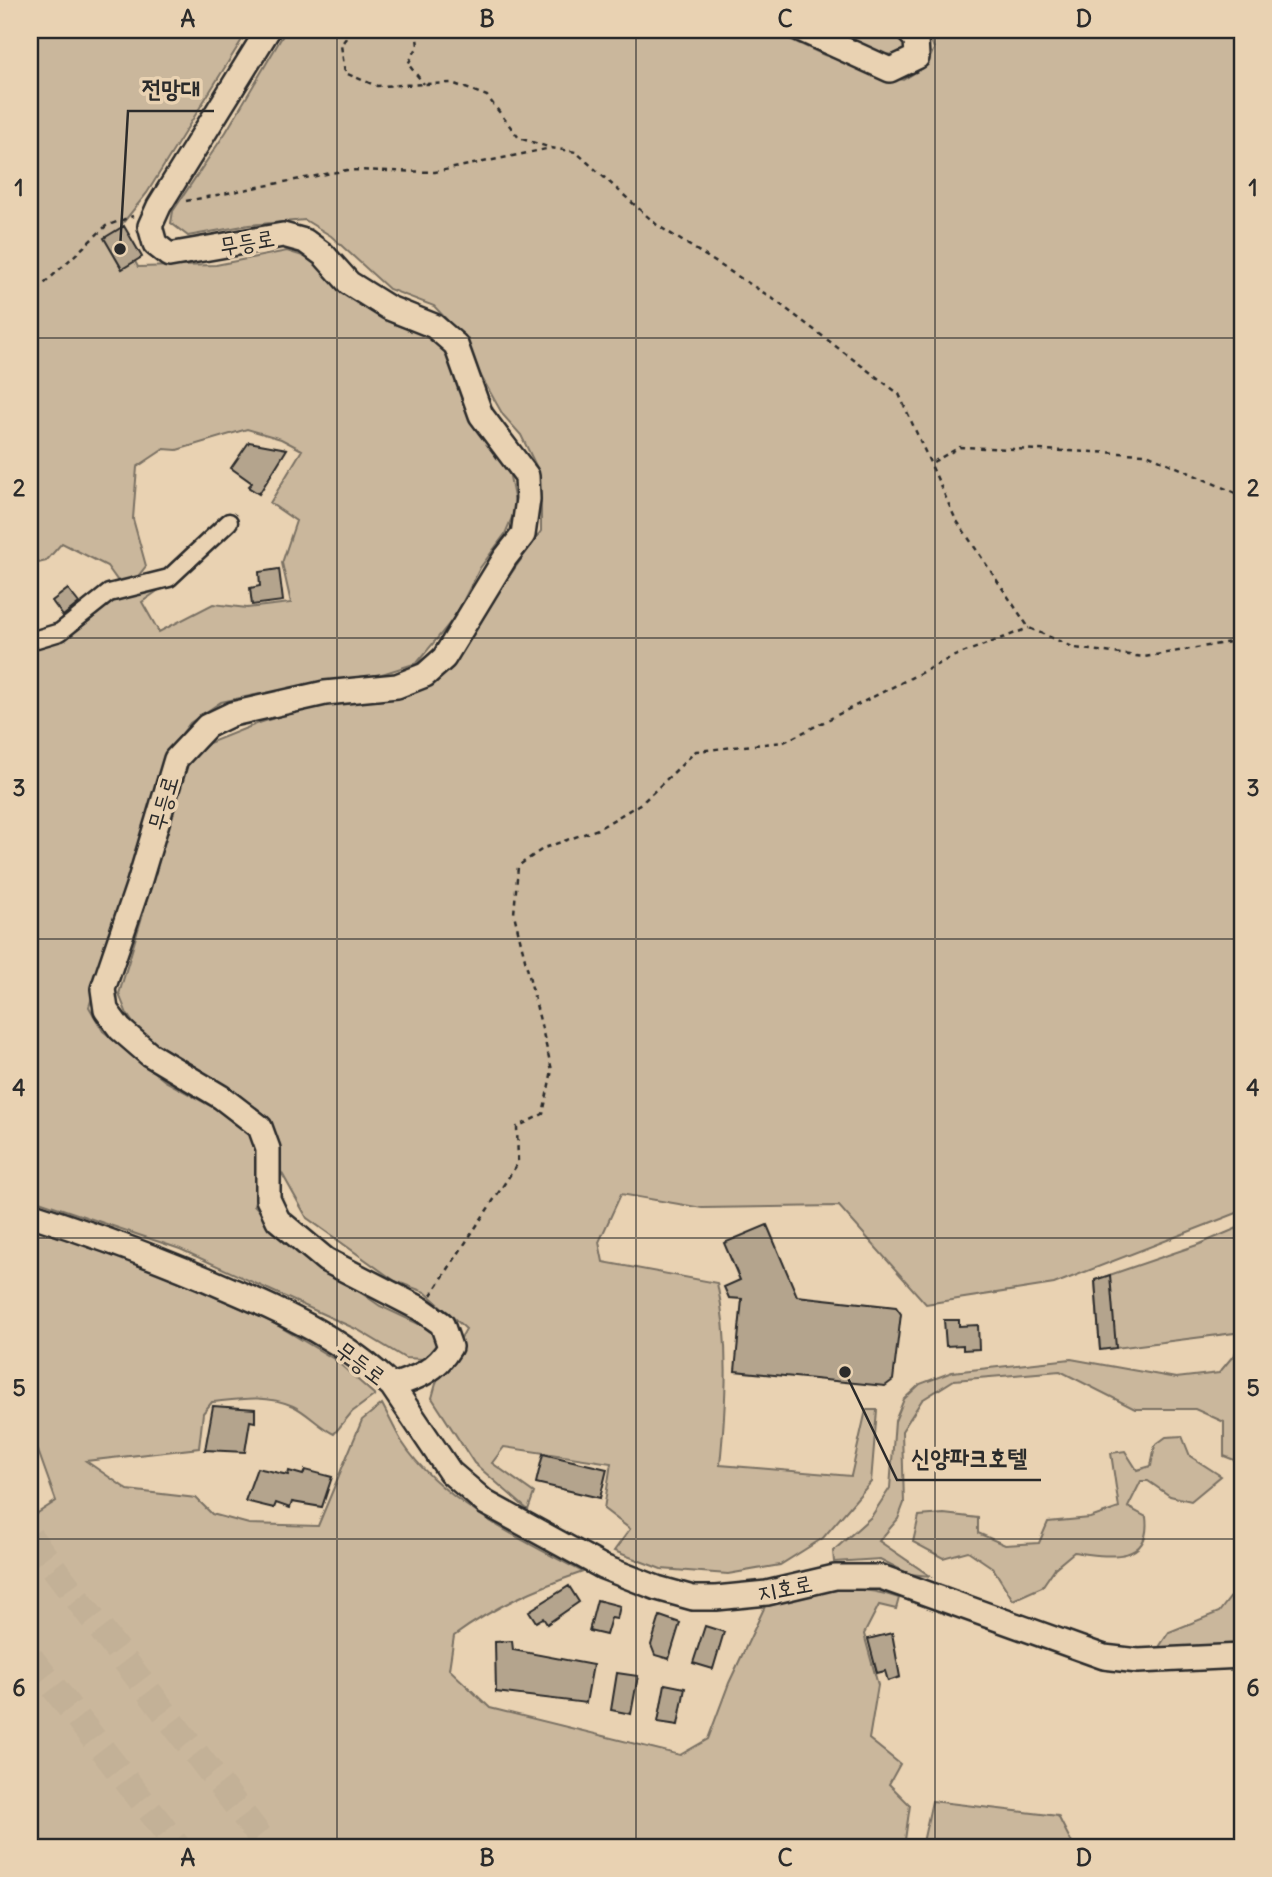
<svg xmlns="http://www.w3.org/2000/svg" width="1272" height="1877" viewBox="0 0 1272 1877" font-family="Delius,'Poor Story',sans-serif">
<rect width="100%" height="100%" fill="#e9d2b2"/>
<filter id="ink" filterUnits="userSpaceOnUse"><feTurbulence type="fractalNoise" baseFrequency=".0143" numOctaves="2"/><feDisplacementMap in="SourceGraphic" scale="14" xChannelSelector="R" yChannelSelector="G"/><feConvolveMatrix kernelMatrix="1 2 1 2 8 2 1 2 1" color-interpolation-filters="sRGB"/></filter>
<g filter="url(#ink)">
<path fill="#cab79c" stroke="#7a7164" stroke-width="2" d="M 30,30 L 248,30 L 147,193 L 122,224 L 123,239 L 138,267 L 216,265 L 287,251 L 309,258 L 355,300 L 394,324 L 429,336 L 443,347 L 470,412 L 508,466 L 516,508 L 505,534 L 480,568 L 455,617 L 417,663 L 382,674 L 310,689 L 260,694 L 221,702 L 190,723 L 164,758 L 154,804 L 89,1007 L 103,1031 L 165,1081 L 229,1116 L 261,1144 L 260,1181 L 254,1205 L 292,1245 L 380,1306 L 440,1334 L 434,1350 L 423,1359 L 405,1358 L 358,1330 L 180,1249 L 30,1198 L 30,646 L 127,593 L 159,584 L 160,589 L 142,602 L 159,632 L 213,604 L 247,608 L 291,603 L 282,563 L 296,521 L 270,503 L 302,450 L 281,439 L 247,429 L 177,450 L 164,449 L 137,467 L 133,519 L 146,566 L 135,580 L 120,584 L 107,566 L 62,543 L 46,561 L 30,565 Z
M 286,30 L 770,30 L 824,55 L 903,80 L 926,66 L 934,49 L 928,30 L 1242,30 L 1242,1211 L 1054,1284 L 926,1304 L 839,1206 L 702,1208 L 621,1194 L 599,1242 L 603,1262 L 717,1283 C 730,1343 726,1404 720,1465 L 851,1476 L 866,1410 L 877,1410 L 871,1482 L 823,1538 L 780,1565 L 728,1574 L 661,1569 L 614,1551 L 630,1529 L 604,1509 L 611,1463 L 504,1447 L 492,1463 L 534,1493 L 528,1510 L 474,1463 L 432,1398 L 437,1380 L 466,1329 L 425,1292 L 395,1281 L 307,1218 L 279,1168 L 259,1114 L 239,1097 L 185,1066 L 142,1036 L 127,1014 L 119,994 L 188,762 L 209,743 L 259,723 L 314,705 L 408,696 L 439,676 L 541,531 L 541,501 L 539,472 L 521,435 L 503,415 L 452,325 L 434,306 L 389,289 L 331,236 L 305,220 L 249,225 L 188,236 L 171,223 L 173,211 L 226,132 Z
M 822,30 L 901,30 L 909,49 L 903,55 L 879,54 Z
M 30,1222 L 81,1238 L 270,1321 L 334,1359 L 375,1395 L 352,1412 L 334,1434 C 319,1427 308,1413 293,1406 C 266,1394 240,1399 212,1402 L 203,1413 L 199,1448 L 86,1461 L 128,1490 L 196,1498 L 212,1514 L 249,1524 L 318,1526 L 362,1420 L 382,1404 C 389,1417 395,1430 402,1442 C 440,1501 523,1541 583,1572 C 536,1588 495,1606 454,1636 L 449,1669 L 490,1708 L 680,1755 L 708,1739 L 729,1683 L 766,1604 C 815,1593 849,1581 899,1598 L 896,1609 L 879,1605 L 864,1634 L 878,1685 L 869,1739 L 900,1764 L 889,1784 L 910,1805 L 904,1847 L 30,1847 L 30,1518 L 56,1501 L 37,1448 L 30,1444 Z
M 1242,1226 L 1242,1332 L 1100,1350 L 1095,1280 L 1200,1244 Z
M 1242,1345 L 1242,1463 L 1224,1456 L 1224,1422 L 1195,1409 L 1135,1409 L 1060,1371 L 954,1380 L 922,1400 L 902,1431 L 904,1503 L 898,1519 L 879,1541 L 930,1576 L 909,1574 L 880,1559 L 834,1562 L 833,1551 L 871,1517 L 890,1488 L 895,1421 L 904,1399 L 920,1384 L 952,1372 L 1071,1359 L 1176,1378 L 1219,1373 Z
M 1182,1436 L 1190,1456 L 1221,1476 L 1191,1501 L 1170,1496 L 1148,1481 L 1141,1481 L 1128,1507 L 1146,1517 C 1152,1566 1105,1556 1074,1552 L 1055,1568 L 1042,1587 L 1013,1600 L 993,1568 L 968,1551 L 943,1558 L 913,1542 L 919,1516 L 944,1514 L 978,1518 L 978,1533 L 1005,1545 L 1039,1543 L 1048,1522 L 1090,1518 L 1119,1508 L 1111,1453 L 1125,1451 L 1137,1470 L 1151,1466 L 1155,1445 L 1166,1437 Z
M 1242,1582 L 1242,1644 L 1157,1650 L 1169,1632 L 1219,1612 Z
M 932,1801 L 1058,1816 L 1074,1847 L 922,1847 Z"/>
<path fill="#b4a48d" stroke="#2b2b2b" stroke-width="2" d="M 124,226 L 142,257 L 122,269 L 104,238 Z
M 249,442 L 287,449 L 259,494 L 248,487 L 252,483 L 231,468 Z
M 279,569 L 283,601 L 252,605 L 250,588 L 260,586 L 259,572 Z
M 68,589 L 79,603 L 63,616 L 52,601 Z
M 767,1225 L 797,1296 L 896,1307 L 901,1314 L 893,1380 L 885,1386 L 735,1371 L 742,1299 L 729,1298 L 724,1287 L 740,1280 L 724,1243 Z
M 1110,1275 L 1116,1348 L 1100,1350 L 1095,1280 Z
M 944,1320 L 959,1320 L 959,1326 L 978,1325 L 979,1349 L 963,1350 L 963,1345 L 946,1346 Z
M 213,1406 L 255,1409 L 255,1422 L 250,1421 L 245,1452 L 205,1450 Z
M 543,1454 L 607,1469 L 600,1498 L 536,1483 Z
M 257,1468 L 288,1475 L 289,1471 L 303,1475 L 305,1470 L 332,1477 L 322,1507 L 292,1502 L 290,1508 L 276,1503 L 274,1508 L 245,1501 Z
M 569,1586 L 579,1602 L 547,1624 L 543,1618 L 536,1622 L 529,1611 Z
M 597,1600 L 620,1606 L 617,1619 L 611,1618 L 606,1635 L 589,1631 Z
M 660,1616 L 680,1623 L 669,1659 L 655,1655 L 651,1645 Z
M 705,1626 L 724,1632 L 713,1669 L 693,1663 Z
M 892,1633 L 900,1677 L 888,1681 L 885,1671 L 877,1673 L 868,1639 Z
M 512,1641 L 513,1650 L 593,1665 L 586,1703 L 496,1692 L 495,1642 Z
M 617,1673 L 638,1676 L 631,1714 L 611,1710 Z
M 665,1684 L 685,1688 L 678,1725 L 658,1722 Z"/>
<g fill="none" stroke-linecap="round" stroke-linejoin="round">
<path stroke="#c3b197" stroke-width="26" stroke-dasharray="26 13" stroke-linecap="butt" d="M 30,1537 L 268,1847
M 30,1657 L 178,1847"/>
<defs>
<path id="minor" d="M 30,641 L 60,632 L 109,593 L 169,578 L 229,522"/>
<path id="secondary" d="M 802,30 L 890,70 L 917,57 L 916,39 L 907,30
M 30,1214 C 98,1236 163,1260 229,1289 C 288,1314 345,1341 392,1386 C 417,1378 436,1371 450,1347 L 442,1324 L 421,1309 L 326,1260 L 278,1220 L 268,1199 L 268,1149 L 260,1127 L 221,1097 L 149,1054 L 120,1029 L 106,1010 L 103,989 L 139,883 L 176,759 L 207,726 L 232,714 L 325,693 L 397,686 L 425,675 L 444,658 L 505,558 L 523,535 L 528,499 L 527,476 L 481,415 L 456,345 L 434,326 L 389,308 L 349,283 L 324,255 L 305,241 L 283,235 L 169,255 L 155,244 L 150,226 L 159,206 L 268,30
M 392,1386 L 450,1472 L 486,1503 L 603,1567 L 657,1588 L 693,1598 L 716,1598 L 767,1593 L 835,1577 L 881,1577 L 1104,1657 L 1138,1661 L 1242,1656"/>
</defs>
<use href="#minor" stroke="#2b2b2b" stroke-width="21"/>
<use href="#secondary" stroke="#2b2b2b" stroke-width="28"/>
<path stroke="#2b2b2b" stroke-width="2.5" stroke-dasharray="5 5" stroke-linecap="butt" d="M 352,30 L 341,45 L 345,73 L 377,86 L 452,83 L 487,96 L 519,138 L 548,147
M 416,30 L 418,46 L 408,64 L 424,84
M 186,201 L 347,170 L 435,172 L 551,148 L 576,152 L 657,225 L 772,298 L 899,394 L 955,518 L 1029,628 L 1075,648 L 1144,657 L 1242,640
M 30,297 L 106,226 L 133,216
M 933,462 L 960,447 L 1147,454 L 1242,496
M 431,1295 L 518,1163 L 517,1127 L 543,1114 L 552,1070 L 514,914 L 518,866 L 544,848 L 598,829 L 643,802 L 696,751 L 784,742 L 952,657 L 1029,628"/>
<use href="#minor" stroke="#e9d2b2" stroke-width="16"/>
<use href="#secondary" stroke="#e9d2b2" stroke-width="23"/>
</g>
</g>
<path fill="none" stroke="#2b2b2b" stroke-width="2" stroke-opacity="0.55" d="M 337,30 L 337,1847M 636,30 L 636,1847M 935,30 L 935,1847M 30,338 L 1242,338M 30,638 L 1242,638M 30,939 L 1242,939M 30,1238 L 1242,1238M 30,1539 L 1242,1539"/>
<g text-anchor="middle" stroke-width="7" stroke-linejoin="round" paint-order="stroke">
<g font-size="23" fill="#2b2b2b" stroke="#e9d2b2">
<text transform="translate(247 242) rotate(-10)" y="8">무등로</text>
<text transform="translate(163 803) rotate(-74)" y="8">무등로</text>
<text transform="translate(361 1363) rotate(37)" y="8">무등로</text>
<text transform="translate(785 1588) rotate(-11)" y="8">지호로</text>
</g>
</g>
<path fill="none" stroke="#2b2b2b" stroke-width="2.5" d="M120 249L128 111H214M845 1372L897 1480H1041"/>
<g fill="#2b2b2b" stroke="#e9d2b2" stroke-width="2.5">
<circle cx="120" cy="249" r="7"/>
<circle cx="845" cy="1372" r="7"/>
</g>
<g font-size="24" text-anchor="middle" font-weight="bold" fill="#2b2b2b" stroke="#e9d2b2" stroke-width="7" stroke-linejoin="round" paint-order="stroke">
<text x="171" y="97">전망대</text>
<text x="969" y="1466">신양파크호텔</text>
</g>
<rect width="1272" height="1877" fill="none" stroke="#e9d2b2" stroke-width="77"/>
<rect x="38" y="38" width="1196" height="1801" fill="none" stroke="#2b2b2b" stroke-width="2.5"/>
<g font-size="23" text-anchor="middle" font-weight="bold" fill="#2b2b2b">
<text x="188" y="27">A</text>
<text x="487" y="27">B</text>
<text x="785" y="27">C</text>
<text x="1084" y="27">D</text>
<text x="19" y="196">1</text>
<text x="1253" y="196">1</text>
<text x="19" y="496">2</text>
<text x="1253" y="496">2</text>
<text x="19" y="796">3</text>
<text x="1253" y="796">3</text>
<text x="19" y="1096">4</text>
<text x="1253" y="1096">4</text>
<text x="19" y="1396">5</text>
<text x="1253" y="1396">5</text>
<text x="19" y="1696">6</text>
<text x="1253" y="1696">6</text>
<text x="188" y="1866">A</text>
<text x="487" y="1866">B</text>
<text x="785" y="1866">C</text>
<text x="1084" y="1866">D</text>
</g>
</svg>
